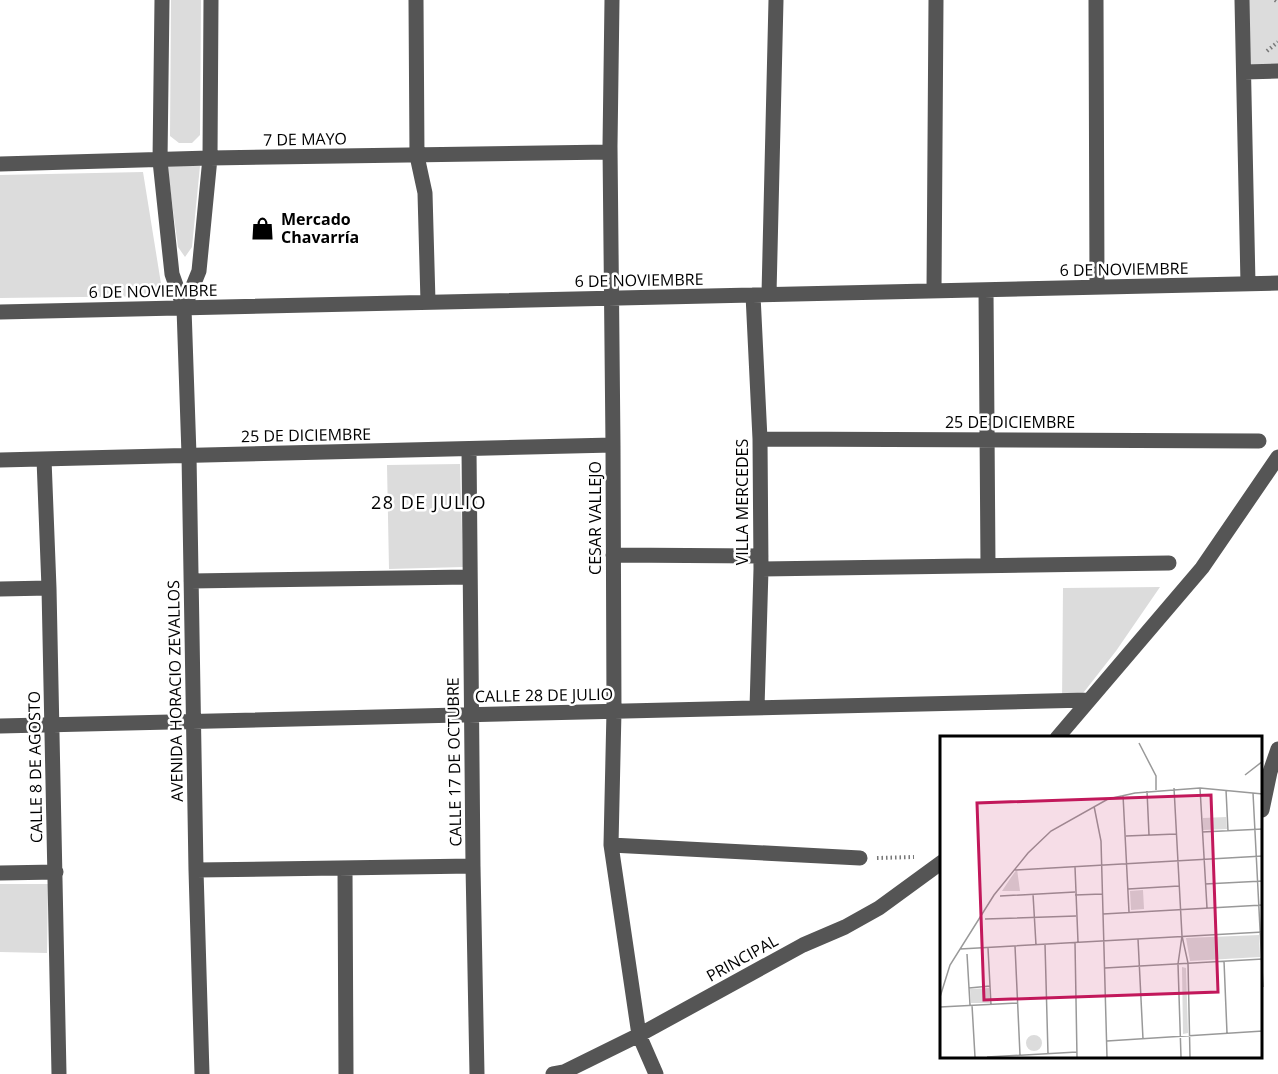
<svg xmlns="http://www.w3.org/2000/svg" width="1278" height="1074" viewBox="0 0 1278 1074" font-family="'Open Sans',sans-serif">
<rect width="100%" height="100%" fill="#fff"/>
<path fill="#dcdcdc" d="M 171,0 L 201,0 L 200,135 L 192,143 L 179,143 L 170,136 Z
M 1248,0 L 1278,0 L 1278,65 L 1250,66 Z
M 167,165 L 200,166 L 192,247 L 185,257 L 178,247 Z
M 143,172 L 163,296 L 0,298 L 0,175 Z
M 460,464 L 463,567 L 389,569 L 387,465 Z
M 1160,587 L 1116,651 L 1073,706 L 1062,704 L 1063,588 Z
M 0,884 L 48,884 L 47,953 L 0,952 Z"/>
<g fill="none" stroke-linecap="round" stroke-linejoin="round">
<path stroke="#777" stroke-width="4" stroke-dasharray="1.5 3" stroke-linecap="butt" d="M 1275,0 L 1278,2
M 1267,51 L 1278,42
M 877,858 L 914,857"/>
<path stroke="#555" stroke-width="15" d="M 162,0 L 160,161 L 172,274 L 184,308 L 189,455 L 196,870 L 202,1074
M 416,0 L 417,156 L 425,193 L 428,302
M 612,0 L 610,146 L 613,445 L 614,711 L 611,845 L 639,1035 L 656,1074
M 1096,0 L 1097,287
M 1242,0 L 1248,284
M 1244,72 L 1278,71
M 0,164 L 210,158 L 610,152
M 986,290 L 988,565
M 934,291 L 936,0
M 769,294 L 776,0
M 753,295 L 760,439 L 761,569 L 757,708
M 184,308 L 199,271 L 210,158 L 211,0
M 0,312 L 1278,283
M 760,439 L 1259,441
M 469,449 L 473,866 L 477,1074
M 44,459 L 49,588 L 59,1074
M 0,460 L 613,445
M 613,555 L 761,556
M 761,569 L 1169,563
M 191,581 L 470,577
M 0,589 L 49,588
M 0,726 L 1088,700
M 1057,738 L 1202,568 L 1278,457
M 1262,810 L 1270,772 L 1278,749
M 611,845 L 860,858
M 345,868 L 346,1074
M 196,870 L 473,866
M 0,873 L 56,872
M 553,1074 L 564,1072 L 639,1035 L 803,945 L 845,927 L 879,908 L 942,862"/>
</g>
<defs>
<symbol id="shop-bare" viewBox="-9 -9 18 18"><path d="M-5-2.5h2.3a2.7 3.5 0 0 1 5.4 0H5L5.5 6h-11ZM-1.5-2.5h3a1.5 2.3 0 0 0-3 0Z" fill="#000" stroke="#fff" stroke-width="2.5" paint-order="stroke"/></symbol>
</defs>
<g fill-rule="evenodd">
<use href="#shop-bare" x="246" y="212" width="33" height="33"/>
</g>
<g text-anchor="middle" stroke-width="5" stroke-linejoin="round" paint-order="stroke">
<g font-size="16" fill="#000" stroke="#fff">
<text transform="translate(305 139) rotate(-1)" y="6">7 DE MAYO</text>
<text transform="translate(1124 269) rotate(-1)" y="6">6 DE NOVIEMBRE</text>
<text transform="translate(639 280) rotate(-1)" y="6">6 DE NOVIEMBRE</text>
<text transform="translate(153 291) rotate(-1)" y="6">6 DE NOVIEMBRE</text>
<text x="1010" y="428">25 DE DICIEMBRE</text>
<text transform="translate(306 435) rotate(-1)" y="6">25 DE DICIEMBRE</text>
<text transform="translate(742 502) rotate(-90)" y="6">VILLA MERCEDES</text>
<text transform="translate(595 518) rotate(-90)" y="6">CESAR VALLEJO</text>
<text transform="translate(175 691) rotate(-91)" y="6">AVENIDA HORACIO ZEVALLOS</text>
<text transform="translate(544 695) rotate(-1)" y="6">CALLE 28 DE JULIO</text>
<text transform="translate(454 762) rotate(-91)" y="6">CALLE 17 DE OCTUBRE</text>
<text transform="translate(35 767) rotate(-91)" y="6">CALLE 8 DE AGOSTO</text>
<text transform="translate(742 958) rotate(-29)" y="6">PRINCIPAL</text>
</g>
<g font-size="16" font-weight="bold" fill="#000" stroke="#fff" text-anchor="start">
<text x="281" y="225">Mercado<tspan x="281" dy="18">Chavarría</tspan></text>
</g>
<g font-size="18" letter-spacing="1.5" fill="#000" stroke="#fff">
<text x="429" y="509">28 DE JULIO</text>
</g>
</g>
<g transform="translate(940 736)">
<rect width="322" height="322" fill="#fff"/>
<path d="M 286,81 L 287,93 L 263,94 L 263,82 ZM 77,133 L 80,155 L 62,155 L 70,143 ZM 203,154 L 204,173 L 191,174 L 190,155 ZM 319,199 L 320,221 L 250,225 L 246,202 ZM 242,231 L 246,232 L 248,297 L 243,298 ZM 49,252 L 50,267 L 31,267 L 30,253 ZM86 307a8 8 0 1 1 16 0a8 8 0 1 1-16 0Z" fill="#dcdcdc"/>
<path fill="none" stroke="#999" stroke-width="1.5" d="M 199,7 L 216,40 L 216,54M 305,39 L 323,25M 234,52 L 242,200 L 248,227 L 250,321M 260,52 L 267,172M 286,54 L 288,95M 207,55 L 209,99M 313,57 L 323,251M 183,59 L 189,176M 154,70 L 161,105 L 167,321M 262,96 L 323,93M 186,100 L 236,98M 135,131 L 138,206M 74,134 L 323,120M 265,148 L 323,145M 188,153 L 239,150M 93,158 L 96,209M 135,159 L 162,158M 60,160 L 135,156M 163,178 L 323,169M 45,183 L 136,180M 198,203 L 203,303M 135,207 L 137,321M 105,208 L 108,318M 75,210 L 80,319M 48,212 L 51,269M 20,213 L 323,196M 27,218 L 30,269M 284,225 L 287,297M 165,232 L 323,223M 29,252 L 50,250M 0,261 L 10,229 L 54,159 L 88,117 L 111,95 L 168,63 L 195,57 L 260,52 L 323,58M 32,269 L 35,321M 0,271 L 77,267M 167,305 L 323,295M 47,321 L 137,316M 241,321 L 238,228 L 242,200"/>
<path fill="#c2185b" fill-opacity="0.15" stroke="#c2185b" stroke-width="3" d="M 271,59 L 278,256 L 44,264 L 37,67 Z"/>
<rect width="322" height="322" fill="none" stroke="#000" stroke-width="3"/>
</g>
</svg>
